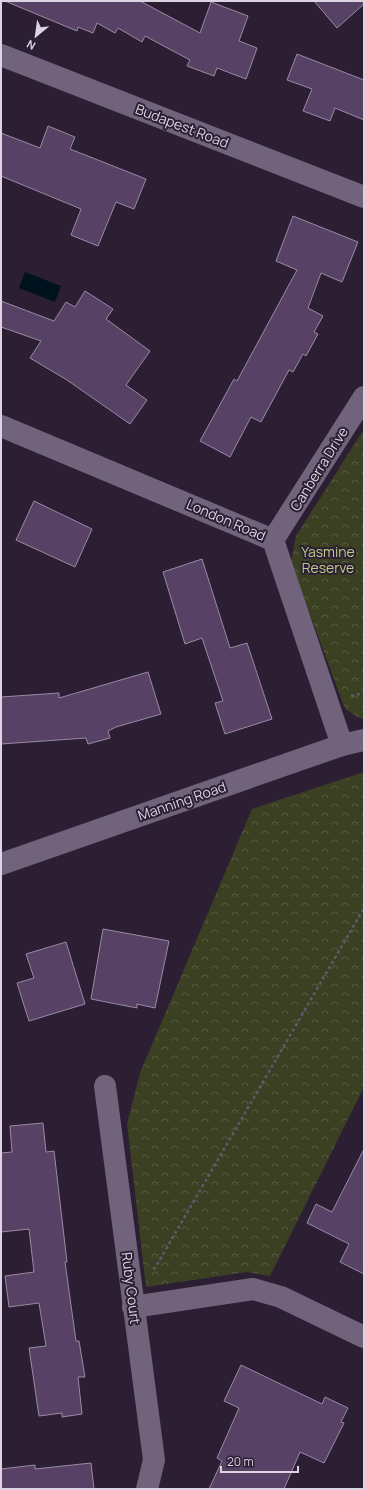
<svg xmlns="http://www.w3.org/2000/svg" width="365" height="1490" viewBox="0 0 365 1490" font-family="Manrope,sans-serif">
<defs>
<pattern id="park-crowns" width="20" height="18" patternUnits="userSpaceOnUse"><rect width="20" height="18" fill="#3b4022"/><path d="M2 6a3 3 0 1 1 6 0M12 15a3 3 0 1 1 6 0" fill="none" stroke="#575b42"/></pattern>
</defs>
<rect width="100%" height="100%" fill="#2c1f34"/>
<path fill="url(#park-crowns)" d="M 364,429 L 364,719 L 359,718 L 345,709 L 291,563 L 296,536 Z
M 364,772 L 364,1087 L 270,1276 L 247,1272 L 146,1287 L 127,1124 L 140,1073 L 252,809 Z"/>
<path fill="#00121e" d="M 25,272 L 61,286 L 55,302 L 19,288 Z"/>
<path fill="#574265" stroke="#9a8aa4" d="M 5,1 L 140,1 L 200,33 L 211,2 L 248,16 L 239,41 L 257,48 L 246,79 L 217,68 L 214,76 L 187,66 L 190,60 L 145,36 L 142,42 L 118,28 L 115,33 L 97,23 L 93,33 L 78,27 L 77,31 Z
M 314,1 L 364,1 L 364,4 L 337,28 Z
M 297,54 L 364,80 L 364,120 L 335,108 L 330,121 L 303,111 L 312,89 L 287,80 Z
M 48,126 L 75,137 L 70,149 L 146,179 L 134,209 L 116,202 L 98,246 L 71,235 L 81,209 L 1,176 L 1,133 L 40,148 Z
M 293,216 L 358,242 L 342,282 L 321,273 L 308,308 L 323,316 L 314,332 L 318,334 L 306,356 L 303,354 L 293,372 L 289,370 L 261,422 L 251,417 L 230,457 L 200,441 L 234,379 L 237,381 L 297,270 L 276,261 Z
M 85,291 L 113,309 L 106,319 L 150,351 L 126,385 L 147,400 L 130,424 L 67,380 L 30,358 L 41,341 L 1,327 L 1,301 L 54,321 L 66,302 L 75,307 Z
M 34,501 L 92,529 L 75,567 L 16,540 Z
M 202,559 L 230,648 L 247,643 L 272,719 L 225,734 L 215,703 L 223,701 L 202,638 L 185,644 L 163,572 Z
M 148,672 L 161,714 L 116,727 L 108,731 L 110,738 L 88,744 L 86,738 L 1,744 L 1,697 L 59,693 L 59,698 Z
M 103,929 L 169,941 L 155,1008 L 137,1004 L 137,1008 L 91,999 Z
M 66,942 L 85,1004 L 29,1021 L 17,983 L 34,978 L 26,954 Z
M 43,1123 L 46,1152 L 54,1151 L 67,1262 L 65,1262 L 76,1341 L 79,1341 L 85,1377 L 78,1377 L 82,1414 L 62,1417 L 62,1413 L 39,1416 L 29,1348 L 46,1346 L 39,1303 L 9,1307 L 5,1276 L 34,1272 L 29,1229 L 1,1232 L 1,1153 L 12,1152 L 10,1126 Z
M 364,1149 L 364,1274 L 340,1262 L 349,1244 L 307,1223 L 316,1204 L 332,1212 Z
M 241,1365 L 322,1404 L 325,1397 L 348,1408 L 341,1422 L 344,1423 L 324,1463 L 300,1452 L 284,1489 L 209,1489 L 222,1461 L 217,1458 L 239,1408 L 224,1401 Z
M 91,1463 L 94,1489 L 1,1489 L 1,1469 L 35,1465 L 35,1469 Z"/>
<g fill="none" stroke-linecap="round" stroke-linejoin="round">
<path stroke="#64596c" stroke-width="2.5" stroke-dasharray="3 3" stroke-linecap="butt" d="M 351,696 L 364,693
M 153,1269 L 155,1268 L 364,908"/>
<path stroke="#71637b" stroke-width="22" d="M 1,55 L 364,197
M 1,426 L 273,540 L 342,745
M 273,540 L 364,397
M 105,1086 L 154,1460 L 147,1489
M 133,1307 L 253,1289 L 281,1297 L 364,1337"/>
<path stroke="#71637b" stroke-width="22" d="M 1,864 L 342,745 L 364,740"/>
</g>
<g text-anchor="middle" stroke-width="4" stroke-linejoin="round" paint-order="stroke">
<g font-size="14" fill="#dcd4e2" stroke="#2c1f34">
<text transform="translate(182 126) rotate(21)" y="5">Budapest Road</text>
<text transform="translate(319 469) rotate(-58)" y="5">Canberra Drive</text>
<text transform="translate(226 520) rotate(23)" y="5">London Road</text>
<text transform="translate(182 801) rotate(-19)" y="5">Manning Road</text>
<text transform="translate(131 1288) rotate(83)" y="5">Ruby Court</text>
</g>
<g font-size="14" fill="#becb85" stroke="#2c1f34">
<text x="328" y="557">Yasmine<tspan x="328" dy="16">Reserve</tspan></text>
</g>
</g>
<rect width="365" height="1490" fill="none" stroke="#dcd4e2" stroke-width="4"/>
<g transform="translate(36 36) rotate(209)" stroke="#2c1f34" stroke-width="3" paint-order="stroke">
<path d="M0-3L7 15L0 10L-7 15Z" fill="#dcd4e2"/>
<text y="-6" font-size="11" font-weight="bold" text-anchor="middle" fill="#dcd4e2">N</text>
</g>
<path d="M221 1466v6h77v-6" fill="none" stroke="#dcd4e2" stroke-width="2"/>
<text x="227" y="1466" font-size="12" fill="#dcd4e2" stroke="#2c1f34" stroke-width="3" paint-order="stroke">20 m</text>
</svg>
